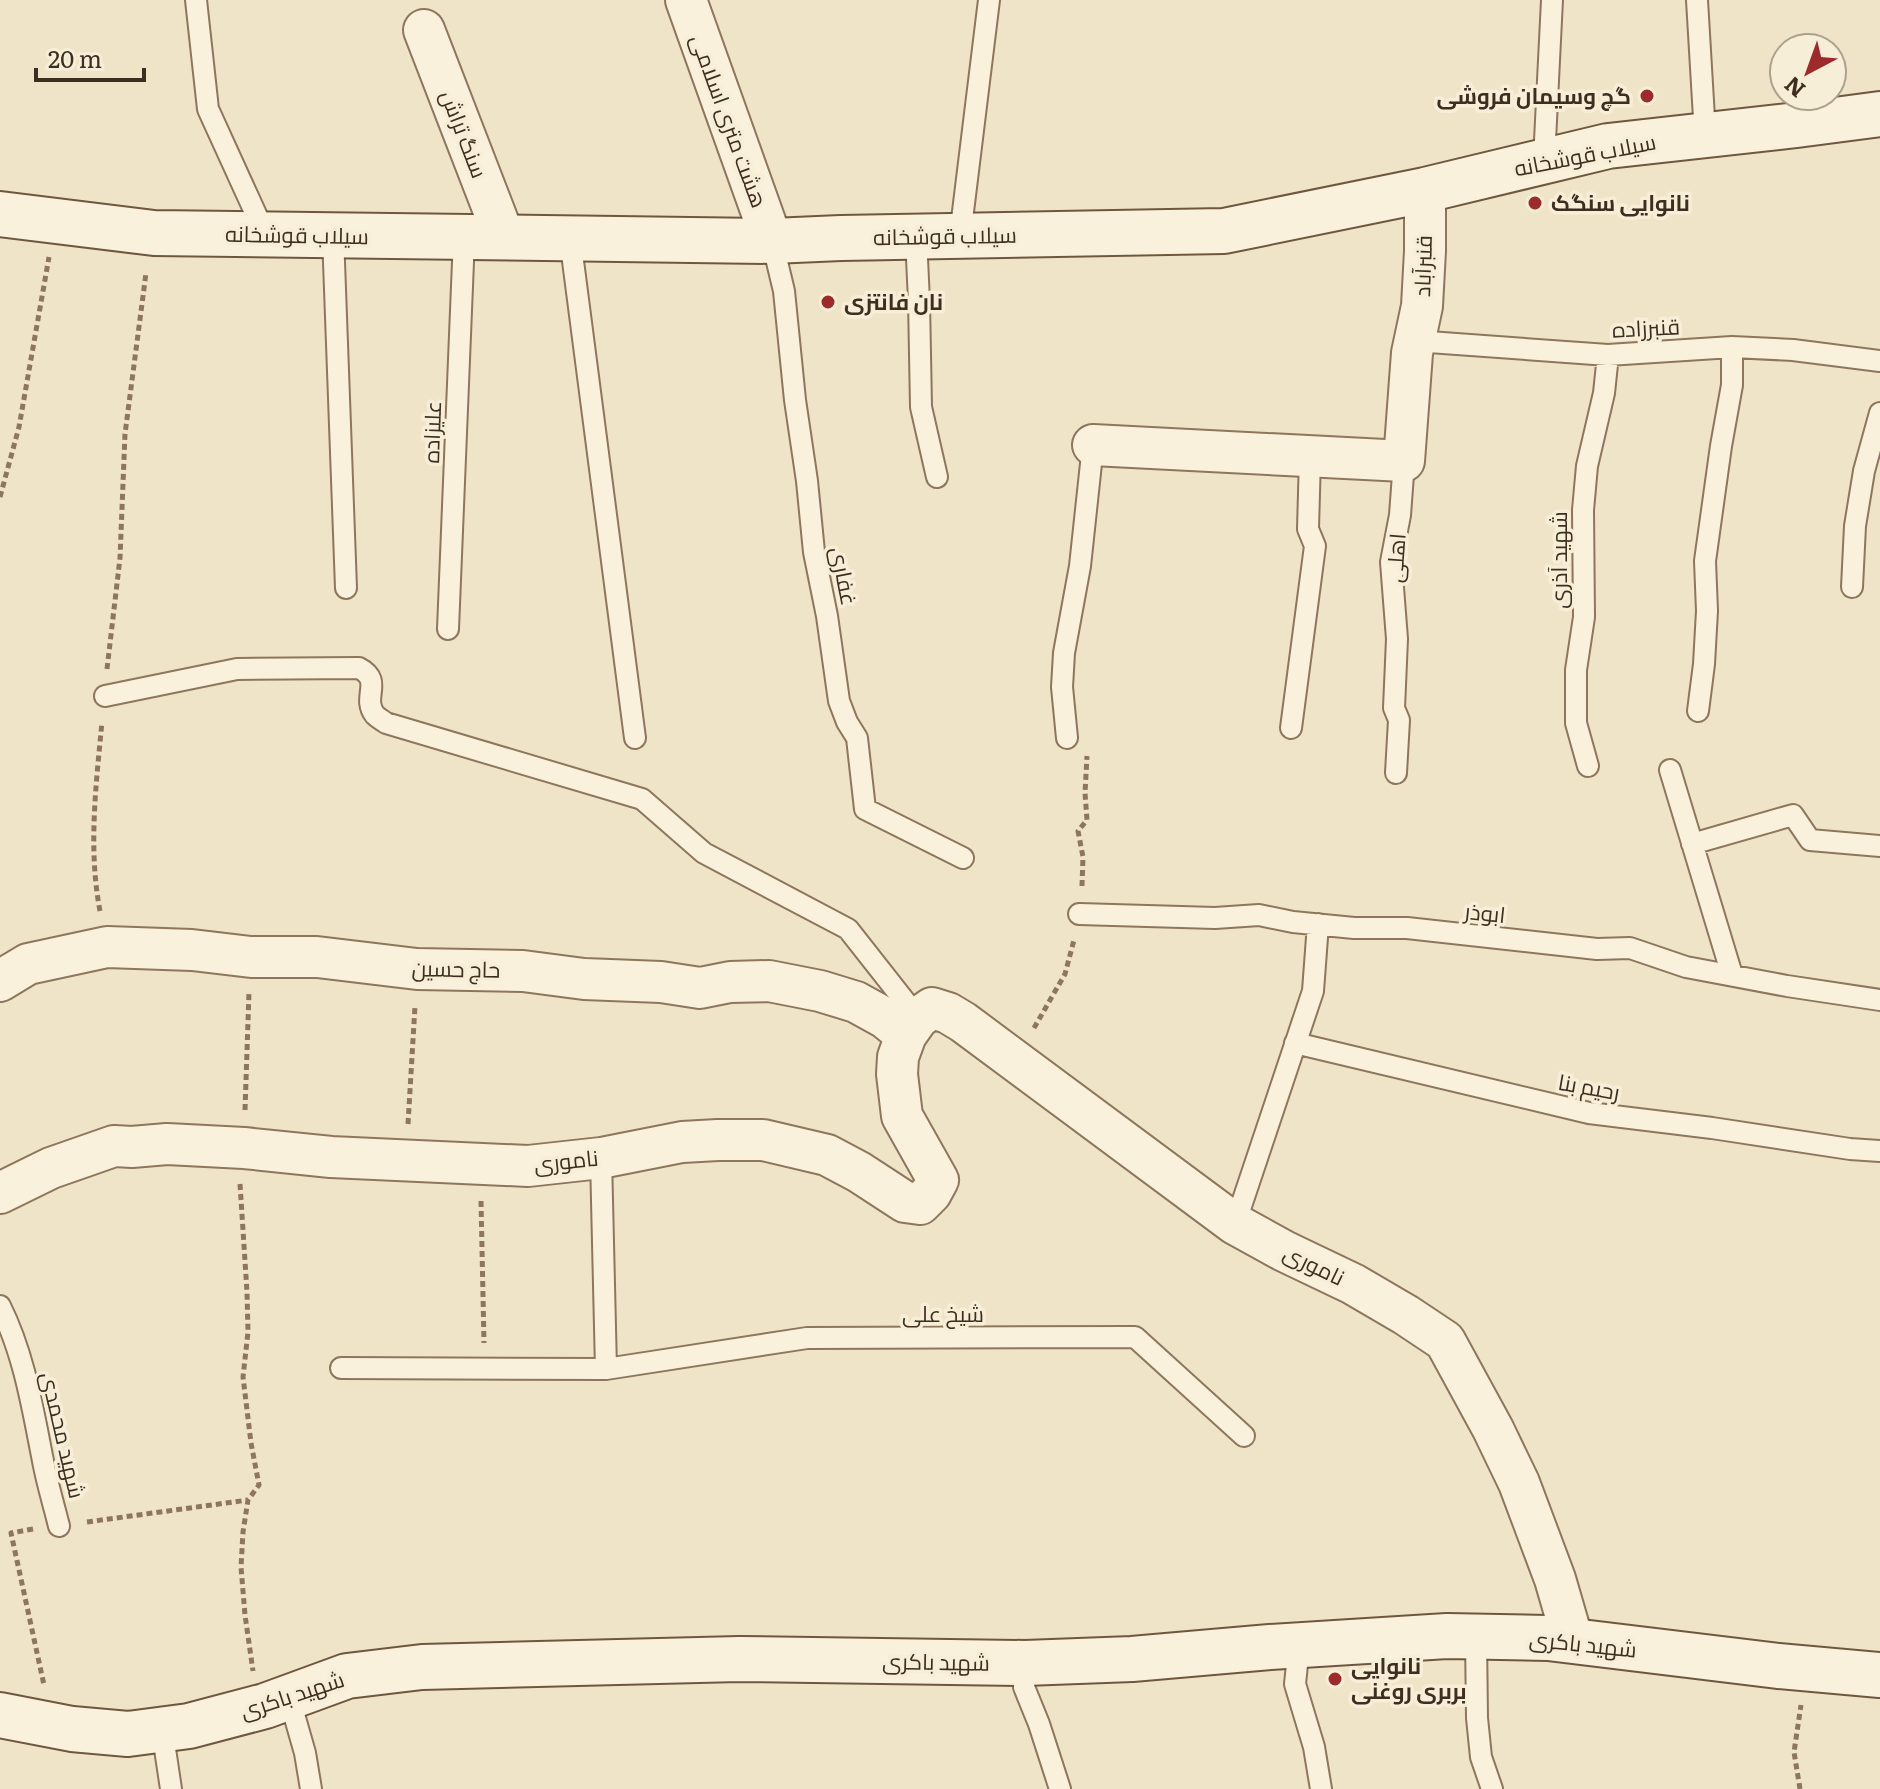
<svg xmlns="http://www.w3.org/2000/svg" width="1880" height="1789" viewBox="0 0 1880 1789" font-family="Literata,Cairo,serif">
<rect width="100%" height="100%" fill="#f0e4c8"/>
<g fill="none" stroke-linecap="round" stroke-linejoin="round">
<defs>
<path id="lane" d="M 196,0 L 208,109 L 265,234
M 1697,0 L 1705,135
M 1544,161 L 1552,0
M 333,235 L 346,588
M 960,236 L 989,0
M 916,237 L 919,301 L 921,407 L 937,477
M 570,238 L 635,738
M 772,241 L 784,291 L 795,400 L 807,481 L 814,552 L 827,616 L 839,701 L 847,722 L 857,738 L 865,809 L 963,858
M 1415,341 L 1608,355 L 1732,347 L 1793,350 L 1880,361
M 1852,587 L 1855,526 L 1864,471 L 1880,413
M 448,629 L 464,237
M 105,696 L 237,669 L 359,668 C 384,681 361,697 375,715 C 378,718 382,720 386,723 L 642,799 L 704,853 L 848,929 L 918,1018
M 1698,711 L 1704,664 L 1707,611 L 1705,561 L 1721,446 L 1732,385 L 1732,347
M 1291,728 L 1315,546 L 1308,529 L 1310,457
M 1067,738 L 1062,687 L 1064,653 L 1080,566 L 1093,445
M 1588,766 L 1576,723 L 1576,670 L 1584,617 L 1583,510 L 1587,466 L 1604,393 L 1608,355
M 1670,770 L 1732,975
M 1396,773 L 1399,720 L 1394,708 L 1397,639 L 1391,562 L 1400,515 L 1404,461
M 1692,844 L 1793,815 L 1810,840 L 1880,846
M 1079,914 L 1215,918 L 1259,915 L 1293,922 L 1354,928 L 1407,928 L 1597,949 L 1630,948 L 1686,967 L 1787,986 L 1880,1000
M 1295,1043 L 1589,1113 L 1712,1128 L 1850,1149 L 1880,1151
M 601,1158 L 606,1369
M 1235,1224 L 1313,991 L 1318,924
M 0,1306 C 25,1356 33,1411 44,1466 C 48,1486 54,1506 59,1526
M 341,1368 L 606,1369 L 807,1338 L 1135,1337 L 1244,1436
M 1476,1637 L 1477,1718 L 1481,1757 L 1492,1789
M 1299,1645 L 1295,1684 L 1314,1747 L 1321,1789
M 1025,1663 L 1024,1687 L 1039,1724 L 1060,1789
M 289,1697 L 305,1753 L 311,1789
M 162,1729 L 171,1789"/>
<path id="street" d="M 686,0 L 772,241
M 424,30 L 504,237
M 1093,445 L 1404,461 L 1412,353 L 1422,306 L 1425,251 L 1425,190
M 0,981 L 28,964 L 107,947 L 192,950 L 251,957 L 317,957 L 417,969 L 523,971 L 584,979 L 661,982 L 700,988 L 730,982 L 769,981 L 820,991 L 856,1002 L 885,1018 L 906,1035
M 0,1193 L 51,1168 L 114,1146 L 132,1147 L 167,1144 L 244,1148 L 331,1157 L 528,1166 L 601,1158 L 682,1142 L 718,1140 L 763,1140 L 827,1155 L 859,1172 L 905,1202 L 920,1204 L 931,1193 L 938,1180 L 902,1116 L 897,1074 L 898,1057 L 906,1035 L 918,1018 L 932,1008 L 948,1013 L 963,1022 L 1235,1224 L 1284,1251 L 1353,1284 L 1406,1315 L 1445,1341 L 1493,1429 L 1519,1483 L 1555,1579 L 1573,1641"/>
<path id="secondary" d="M 0,214 L 154,233 L 772,241 L 841,238 L 1224,231 L 1425,190 L 1608,146 L 1797,125 L 1880,114
M 0,1715 L 72,1729 L 128,1734 L 189,1726 L 265,1706 L 347,1676 L 422,1667 L 739,1659 L 1025,1663 L 1132,1659 L 1270,1647 L 1447,1636 L 1548,1638 L 1778,1666 L 1880,1675"/>
</defs>
<use href="#lane" stroke="#8d765c" stroke-width="24"/>
<use href="#street" stroke="#8d765c" stroke-width="44"/>
<use href="#secondary" stroke="#6f573f" stroke-width="48"/>
<path stroke="#8d765c" stroke-width="5" stroke-dasharray="6 4" stroke-linecap="butt" d="M 0,497 L 19,427 L 49,257
M 107,669 L 120,558 L 125,434 L 146,273
M 1082,886 L 1083,857 L 1078,831 L 1087,820 L 1085,793 L 1087,756
M 100,911 C 88,849 96,785 102,722
M 1034,1028 L 1065,974 L 1074,940
M 245,1110 L 249,992
M 408,1124 L 415,1006
M 240,1184 L 247,1292 L 248,1332 L 243,1377 L 251,1443 L 259,1485 L 248,1500 L 243,1532 L 241,1567 L 245,1615 L 253,1671
M 481,1201 L 484,1343
M 87,1522 L 248,1500
M 33,1529 L 11,1533 L 44,1685
M 1800,1789 L 1794,1752 L 1801,1705"/>
<use href="#lane" stroke="#faf1dc" stroke-width="20"/>
<use href="#street" stroke="#faf1dc" stroke-width="40"/>
<use href="#secondary" stroke="#faf1dc" stroke-width="44"/>
</g>
<g fill="#9e2a2b" stroke="#f7eed8" stroke-width="3">
<circle cx="1647" cy="96" r="8"/>
<circle cx="1535" cy="203" r="8"/>
<circle cx="828" cy="302" r="8"/>
<circle cx="1335" cy="1679" r="8"/>
</g>
<g text-anchor="middle" stroke-width="7" stroke-linejoin="round" paint-order="stroke">
<g font-size="22" font-weight="bold" fill="#3d2e20" stroke="#f7eed8" text-anchor="start">
<text x="1631" y="104" text-anchor="end">گچ وسیمان فروشی</text>
<text x="1551" y="211">نانوایی سنگک</text>
<text x="844" y="310">نان فانتزی</text>
<text x="1351" y="1674">نانوایی<tspan x="1351" dy="25">بربری روغنی</tspan></text>
</g>
<g font-size="22" fill="#3d2e20" stroke="#f7eed8">
<text transform="translate(729 121) rotate(70)" y="8">هشت متری اسلامی</text>
<text transform="translate(464 134) rotate(69)" y="8">سنگ تراش</text>
<text transform="translate(1585 155) rotate(-11)" y="8">سیلاب قوشخانه</text>
<text transform="translate(297 235) rotate(1)" y="8">سیلاب قوشخانه</text>
<text transform="translate(945 236) rotate(-1)" y="8">سیلاب قوشخانه</text>
<text transform="translate(1423 266) rotate(-88)" y="8">قنبرآباد</text>
<text transform="translate(1646 328) rotate(-3)" y="8">قنبرزاده</text>
<text transform="translate(432 432) rotate(-88)" y="8">علیزاده</text>
<text transform="translate(1396 558) rotate(-86)" y="8">اهلی</text>
<text transform="translate(1559 560) rotate(-90)" y="8">شهید آذری</text>
<text transform="translate(844 576) rotate(79)" y="8">غفاری</text>
<text transform="translate(1485 913) rotate(6)" y="8">ابوذر</text>
<text transform="translate(456 969) rotate(1)" y="8">حاج حسین</text>
<text transform="translate(1589 1087) rotate(10)" y="8">رحیم بنا</text>
<text transform="translate(566 1161) rotate(-6)" y="8">ناموری</text>
<text transform="translate(1314 1265) rotate(26)" y="8">ناموری</text>
<text x="943" y="1322">شیخ علی</text>
<text transform="translate(63 1435) rotate(77)" y="8">شهید محمدی</text>
<text transform="translate(1583 1644) rotate(6)" y="8">شهید باکری</text>
<text transform="translate(936 1662) rotate(1)" y="8">شهید باکری</text>
<text transform="translate(292 1695) rotate(-18)" y="8">شهید باکری</text>
</g>
</g>
<g transform="translate(1808 72) rotate(221)"><circle r="38" fill="#f7eed8" stroke="#ada18e" stroke-width="2"/>
<path d="M0-6L14 30L0 20L-14 30Z" fill="#9e2a2b"/>
<text y="-12" font-size="22" font-weight="bold" text-anchor="middle" fill="#3d2e20">N</text>
</g>
<path d="M36 68v12h108v-12" fill="none" stroke="#3d2e20" stroke-width="4"/>
<text x="48" y="68" font-size="24" fill="#3d2e20" stroke="#f7eed8" stroke-width="6" paint-order="stroke">20 m</text>
</svg>
